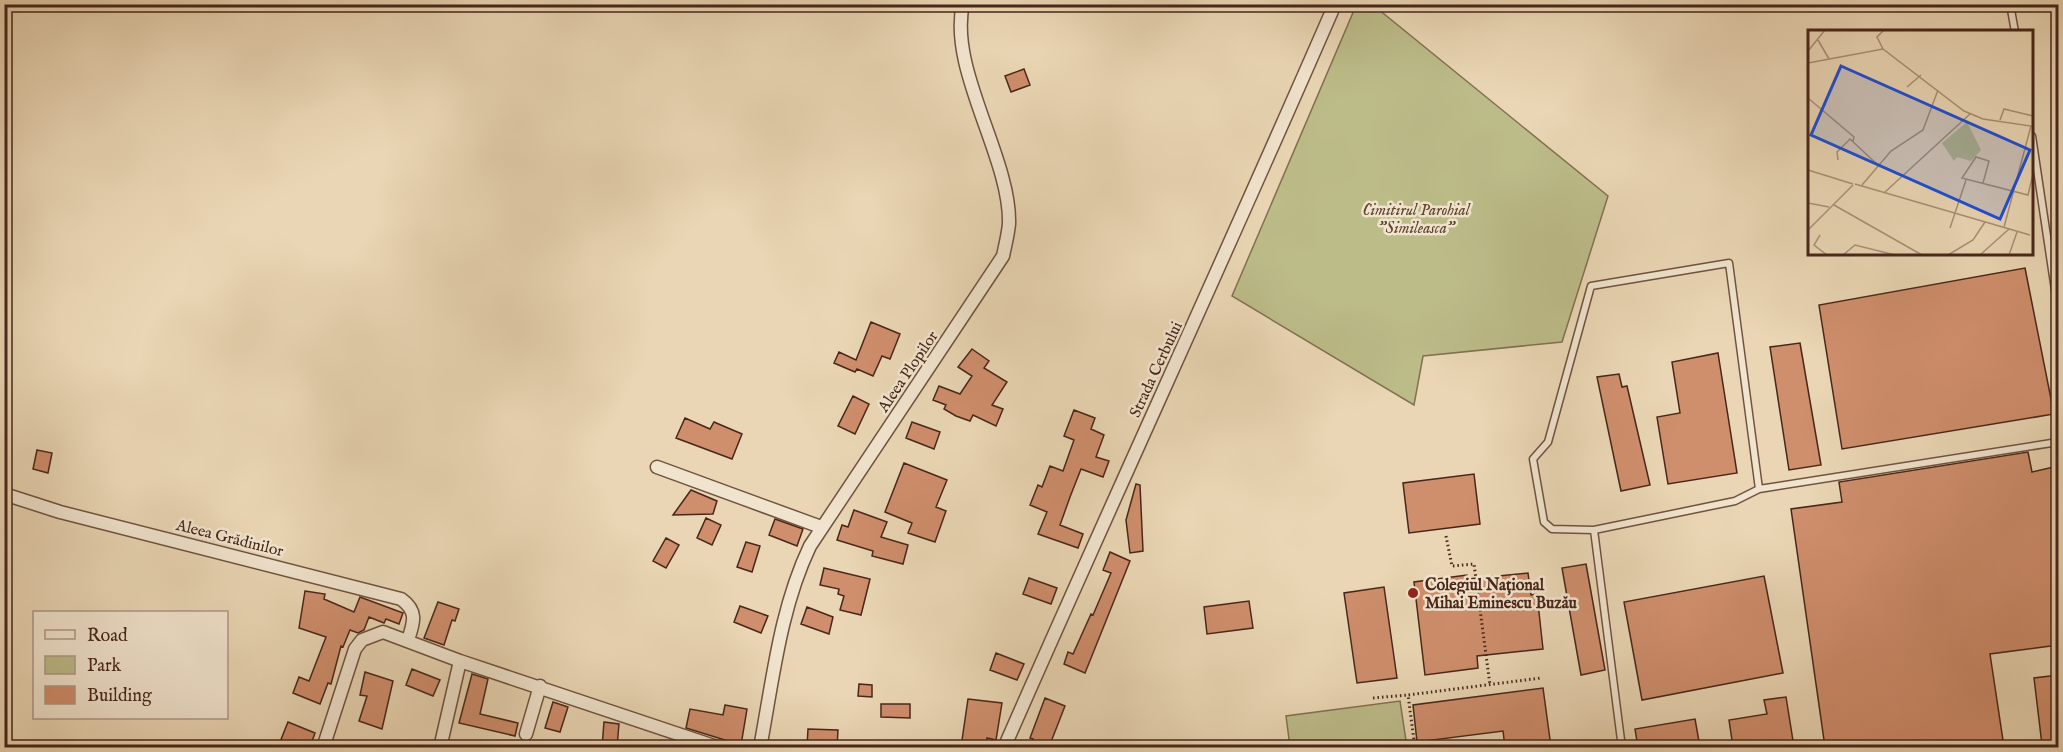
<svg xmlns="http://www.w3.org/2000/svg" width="2063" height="752" viewBox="0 0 2063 752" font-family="'IM FELL English',serif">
<rect width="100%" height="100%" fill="#ead6b4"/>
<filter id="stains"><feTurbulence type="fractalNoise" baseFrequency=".00333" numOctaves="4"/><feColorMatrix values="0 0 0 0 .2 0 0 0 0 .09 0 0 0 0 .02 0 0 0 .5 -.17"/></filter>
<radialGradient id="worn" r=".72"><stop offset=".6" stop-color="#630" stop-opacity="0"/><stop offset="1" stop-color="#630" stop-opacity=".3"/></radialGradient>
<path fill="#bcbc89" stroke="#827152" stroke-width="1.5" d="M 1366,5 L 1373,5 L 1608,196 L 1562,342 L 1423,356 L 1414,405 L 1232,296 L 1355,8 Z
M 1400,701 L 1407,747 L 1290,747 L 1286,716 Z"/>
<path fill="#cf8e6c" stroke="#48261a" stroke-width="1.5" d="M 1024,69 L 1030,85 L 1011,92 L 1005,76 Z
M 2025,268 L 2054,414 L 1842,449 L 1819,305 Z
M 871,322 L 900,334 L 890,359 L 882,356 L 873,376 L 857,369 L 855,372 L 834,363 L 839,352 L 856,360 Z
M 1800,343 L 1821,465 L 1789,470 L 1770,347 Z
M 972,349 L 989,361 L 984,368 L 1007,382 L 992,405 L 1003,409 L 996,426 L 973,415 L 970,421 L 956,416 L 944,409 L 946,405 L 933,400 L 939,386 L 960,394 L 972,376 L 958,367 Z
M 1718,353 L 1737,473 L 1668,484 L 1657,417 L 1680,413 L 1672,362 Z
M 1619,374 L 1622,387 L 1627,386 L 1650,485 L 1621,491 L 1597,377 Z
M 853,396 L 869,404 L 855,434 L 838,426 Z
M 1074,410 L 1095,418 L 1091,429 L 1104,435 L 1096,457 L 1109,461 L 1103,477 L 1081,469 L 1070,497 L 1060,525 L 1083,534 L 1078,548 L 1038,534 L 1047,512 L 1030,505 L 1038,485 L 1042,487 L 1050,466 L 1063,471 L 1074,440 L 1064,436 Z
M 685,418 L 710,429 L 714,422 L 742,434 L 732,459 L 676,438 Z
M 912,422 L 940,432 L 934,449 L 906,438 Z
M 37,450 L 52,453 L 48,473 L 33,469 Z
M 2028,452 L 2032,472 L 2058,466 L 2058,645 L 1990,654 L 2004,747 L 1825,747 L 1791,509 L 1842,502 L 1839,482 Z
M 904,463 L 947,480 L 936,507 L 946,511 L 935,542 L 908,533 L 912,523 L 885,512 Z
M 1474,474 L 1480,524 L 1409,533 L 1403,483 Z
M 1136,484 L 1140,485 L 1143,551 L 1130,553 L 1126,520 Z
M 691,490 L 717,501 L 713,514 L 673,515 Z
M 854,510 L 887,522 L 881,537 L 908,545 L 903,564 L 872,556 L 873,551 L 837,540 L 842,525 L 848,527 Z
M 706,518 L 721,525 L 712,545 L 697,538 Z
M 775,519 L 803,529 L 797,546 L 769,535 Z
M 666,538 L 679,545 L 666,568 L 653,561 Z
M 746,542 L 760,546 L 752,572 L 737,567 Z
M 1110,552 L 1130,561 L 1085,673 L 1064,664 L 1068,652 L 1073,654 L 1091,614 L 1093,615 L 1111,573 L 1103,570 Z
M 1586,564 L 1605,670 L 1581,675 L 1562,568 Z
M 824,568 L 870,579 L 861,615 L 840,610 L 844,596 L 838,594 L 839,589 L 820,585 Z
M 1528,573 L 1531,595 L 1537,594 L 1543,649 L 1477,656 L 1478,668 L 1425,675 L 1414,582 L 1467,575 L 1468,579 Z
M 1764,576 L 1783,673 L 1642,700 L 1624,602 Z
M 1029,578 L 1057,588 L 1051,604 L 1023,594 Z
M 1384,587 L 1397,678 L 1357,683 L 1344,593 Z
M 305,591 L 325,594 L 324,599 L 354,612 L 360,597 L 403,613 L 399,624 L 386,619 L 384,623 L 369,617 L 364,630 L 358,633 L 350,630 L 343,647 L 341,646 L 331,684 L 328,683 L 320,704 L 293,693 L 299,677 L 309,681 L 326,637 L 299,628 Z
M 1249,601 L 1253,628 L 1207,634 L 1204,607 Z
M 438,602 L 459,609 L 455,621 L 452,620 L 444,645 L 424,638 Z
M 740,606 L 768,616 L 761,633 L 734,622 Z
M 807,607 L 833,617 L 829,634 L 801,624 Z
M 996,653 L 1024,664 L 1017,680 L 990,670 Z
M 412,669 L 440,680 L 433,696 L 406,685 Z
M 365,672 L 393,681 L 382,729 L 359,721 L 367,696 L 360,695 Z
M 472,674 L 488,679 L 480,714 L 518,723 L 515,736 L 459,723 Z
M 2058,675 L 2058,743 L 2042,745 L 2034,678 Z
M 859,684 L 872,685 L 872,697 L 858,696 Z
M 1543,688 L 1551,747 L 1505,747 L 1503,731 L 1417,742 L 1413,705 Z
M 1786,697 L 1794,747 L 1733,747 L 1729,720 L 1767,714 L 1764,700 Z
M 1045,698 L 1065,706 L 1049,747 L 1029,747 L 1033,739 L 1030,738 Z
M 968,699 L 1002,703 L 996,740 L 987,738 L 986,747 L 961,747 Z
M 553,702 L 568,707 L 560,732 L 545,728 Z
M 881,704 L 910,704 L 910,718 L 881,717 Z
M 725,705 L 747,709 L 741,745 L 686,728 L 690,709 L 723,715 Z
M 1695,719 L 1700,747 L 1638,747 L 1635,729 Z
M 288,722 L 315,733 L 310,747 L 278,747 Z
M 604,722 L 619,724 L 617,747 L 602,747 Z
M 808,729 L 838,730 L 837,747 L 807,746 Z"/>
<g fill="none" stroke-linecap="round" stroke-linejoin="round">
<defs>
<path id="service" d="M 2010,4 L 2015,32
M 2032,136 L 2058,310
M 1759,489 L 1729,263 L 1591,286 L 1548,442 L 1533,459 L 1544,522 L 1552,529 L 1594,530 L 1735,501 L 1759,489 L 2058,442
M 1594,530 L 1622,748"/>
<path id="minor" d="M 657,467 L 821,527
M 4,494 L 60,512 L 401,599 C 418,611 414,622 408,640
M 526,734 L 540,686
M 323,748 L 355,649 L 362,640 L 383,632 L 460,661 L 720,748
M 440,748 L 460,661
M 760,748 C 773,679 780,609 810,546 L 1003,256 C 1005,246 1008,235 1009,224 C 1011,158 948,70 963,4
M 1004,748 C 1113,499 1227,253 1335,4"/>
</defs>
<use href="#service" stroke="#705240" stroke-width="9"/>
<use href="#minor" stroke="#705240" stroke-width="15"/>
<path stroke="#48261a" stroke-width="3" stroke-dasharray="1.5 3" stroke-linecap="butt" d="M 1446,536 L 1452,566 L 1474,564 L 1490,685
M 1373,698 L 1408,695
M 1415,748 L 1408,695 L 1541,678"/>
<use href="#service" stroke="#f1e4ce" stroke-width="6"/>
<use href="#minor" stroke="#f1e4ce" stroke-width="12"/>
</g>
<circle fill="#8f2418" stroke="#f1e4ce" stroke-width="2" cx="1413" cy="593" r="6"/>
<g text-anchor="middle" stroke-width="5" stroke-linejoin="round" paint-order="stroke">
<g font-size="16" font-style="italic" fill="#5f4430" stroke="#f1e4ce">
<text x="1416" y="215">Cimitirul Parohial<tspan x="1416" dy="18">"Simileasca"</tspan></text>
</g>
<g font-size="16" fill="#48261a" stroke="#f1e4ce">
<text transform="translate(1155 369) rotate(-65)" y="6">Strada Cerbului</text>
<text transform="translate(907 371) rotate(-56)" y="6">Aleea Plopilor</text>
<text transform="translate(230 537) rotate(14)" y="6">Aleea Grădinilor</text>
</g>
<g font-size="16" font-weight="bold" fill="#48261a" stroke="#f1e4ce" text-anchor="start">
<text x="1425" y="590">Colegiul Național<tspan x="1425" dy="18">Mihai Eminescu Buzău</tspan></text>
</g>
</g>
<g transform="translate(1808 30)">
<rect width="225" height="225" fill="#ead6b4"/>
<path d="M 159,92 L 173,120 L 163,131 L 149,127 L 146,131 L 134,113 Z" fill="#bcbc89"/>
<path fill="none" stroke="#a99076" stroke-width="1.5" d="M 10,10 L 21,29M 75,19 L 69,7 L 76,0M 0,21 L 17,0M 0,33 L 75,19 L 156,81 L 175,89 L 223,96 L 196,197M 99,57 L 113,45M 0,68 L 46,107 L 45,111M 192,90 L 196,79 L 225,86M 30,130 L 29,122 L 42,109 L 72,137M 0,140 L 45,154M 175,153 L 181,131 L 168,127 L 154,148 L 220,165 L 225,144M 47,154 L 222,205M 54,155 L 83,121 L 115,100 L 130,60M 77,162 L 162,84M 0,173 L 21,177M 26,175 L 114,225M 142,198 L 158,150M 0,200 L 45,155M 12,205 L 6,215 L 19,225M 35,225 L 47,215 L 87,225M 140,225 L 165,210 L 177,192M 172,225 L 201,199M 201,225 L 209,202"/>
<path fill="#1d4ed8" fill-opacity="0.15" stroke="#1d4ed8" stroke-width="3" d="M 33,36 L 222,120 L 192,189 L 3,105 Z"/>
<rect width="225" height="225" fill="none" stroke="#48261a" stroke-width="3"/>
</g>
<rect width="2063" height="752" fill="none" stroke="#ead6b4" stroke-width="24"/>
<rect x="6" y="6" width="2051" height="740" fill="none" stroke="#48261a" stroke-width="3"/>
<rect x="12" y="12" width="2039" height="728" fill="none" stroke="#48261a" stroke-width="1.5"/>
<rect x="33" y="611" width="195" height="108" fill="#f1e4ce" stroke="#ad9886" stroke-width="1.5"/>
<rect x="45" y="630" width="30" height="9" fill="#f1e4ce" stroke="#ad9886" stroke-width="1.5"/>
<text x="87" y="641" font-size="18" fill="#48261a">Road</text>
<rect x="45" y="656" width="30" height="18" fill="#bcbc89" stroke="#ad9886" stroke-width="1.5"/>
<text x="87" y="671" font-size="18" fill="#48261a">Park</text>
<rect x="45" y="686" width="30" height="18" fill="#cf8e6c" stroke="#ad9886" stroke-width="1.5"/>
<text x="87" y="701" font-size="18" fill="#48261a">Building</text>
<rect width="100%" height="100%" filter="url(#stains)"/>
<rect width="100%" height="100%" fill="url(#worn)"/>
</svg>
